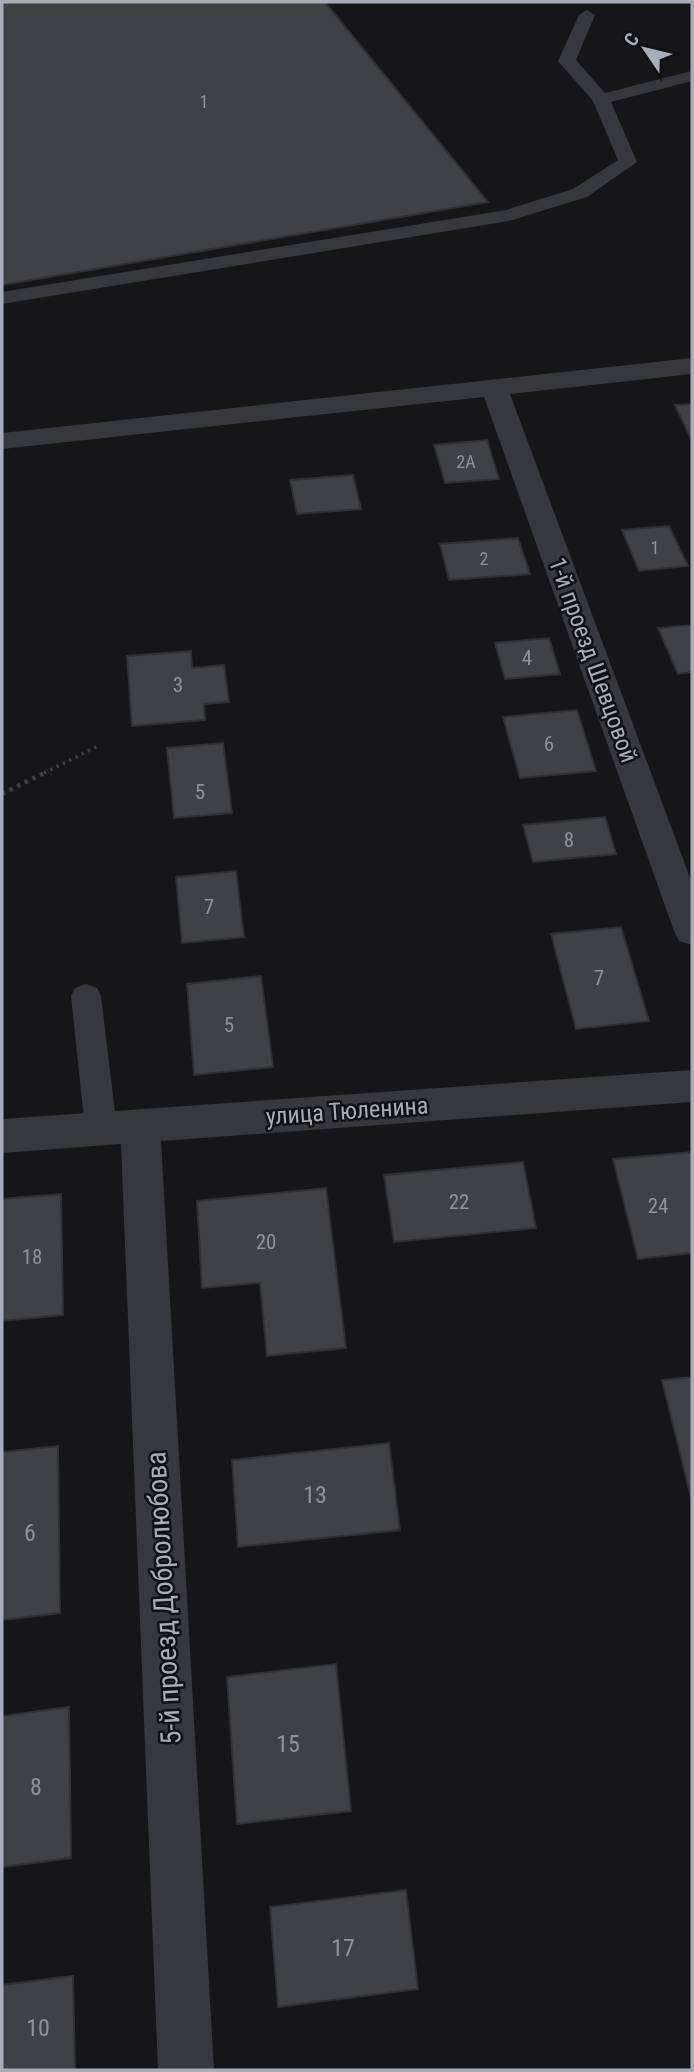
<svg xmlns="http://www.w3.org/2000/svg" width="694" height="2072" viewBox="0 0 694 2072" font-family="'Roboto Condensed',sans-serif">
<rect width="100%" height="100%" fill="#161618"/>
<path fill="#404145" stroke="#303034" stroke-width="2" d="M 2,2 L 325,2 L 488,202 L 2,285 Z
M 692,404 L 692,441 L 675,405 Z
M 487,440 L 499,479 L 445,483 L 434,445 Z
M 353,475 L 361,509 L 297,514 L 290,480 Z
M 669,526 L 688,566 L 639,571 L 622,530 Z
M 518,538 L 530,574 L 449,580 L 440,544 Z
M 692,625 L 692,672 L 678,674 L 658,628 Z
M 549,638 L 560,674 L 505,679 L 495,643 Z
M 191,651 L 192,668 L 224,665 L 229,702 L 204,704 L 205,720 L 132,726 L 127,656 Z
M 577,710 L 596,771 L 520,778 L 503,717 Z
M 223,743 L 232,813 L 174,818 L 167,748 Z
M 605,817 L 616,854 L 533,862 L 523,825 Z
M 236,871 L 244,937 L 182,943 L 176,877 Z
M 621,927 L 649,1021 L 576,1029 L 551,934 Z
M 261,976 L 273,1067 L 194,1075 L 187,984 Z
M 692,1152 L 692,1253 L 638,1259 L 613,1159 Z
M 523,1162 L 536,1228 L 394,1242 L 384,1175 Z
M 326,1188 L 346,1348 L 267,1356 L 260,1283 L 202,1288 L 197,1201 Z
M 61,1194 L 63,1315 L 2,1321 L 2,1199 Z
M 692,1377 L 692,1502 L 662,1380 Z
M 389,1443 L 400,1530 L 238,1547 L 232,1460 Z
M 58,1446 L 60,1613 L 2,1620 L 2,1452 Z
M 336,1664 L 351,1811 L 237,1824 L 227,1677 Z
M 69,1707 L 71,1858 L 2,1867 L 2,1716 Z
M 406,1890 L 418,1989 L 278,2007 L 270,1907 Z
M 73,1976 L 75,2070 L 2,2070 L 2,1985 Z"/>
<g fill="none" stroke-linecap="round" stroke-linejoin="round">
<path stroke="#3d3f44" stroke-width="3.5" stroke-dasharray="2.5 4.5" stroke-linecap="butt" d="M 44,773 L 100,745"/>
<path stroke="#3d3f44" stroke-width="4.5" stroke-dasharray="3.5 5" stroke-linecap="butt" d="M 2,794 L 48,771"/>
<path fill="#37383d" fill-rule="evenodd" d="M 587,10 L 595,15 L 576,60 L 605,93 L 692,71 L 692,81 L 611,102 L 637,162 L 587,197 L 509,221 L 2,304 L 2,292 L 506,210 L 573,189 L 618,160 L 593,101 L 558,61 L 579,15 Z
M 86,984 L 97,988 L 101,996 L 117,1129 L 113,1139 L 101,1143 L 89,1139 L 85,1129 L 71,996 L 75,988 Z"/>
<path fill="#37383d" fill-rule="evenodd" d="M 692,358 L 692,374 L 510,394 L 692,883 L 692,945 L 679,941 L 674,931 L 484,397 L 2,449 L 2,433 Z
M 692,1070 L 692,1102 L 161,1141 L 214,2070 L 158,2070 L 121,1144 L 2,1153 L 2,1119 Z"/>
</g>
<g text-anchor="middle" stroke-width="5" stroke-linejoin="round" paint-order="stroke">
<g font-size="18" fill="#8e929b">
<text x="204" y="108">1</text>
<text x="466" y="468">2А</text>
<text x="655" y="554">1</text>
<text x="484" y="565">2</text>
</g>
<g font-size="21" fill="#8e929b">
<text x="527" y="665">4</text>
<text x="178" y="692">3</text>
<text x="549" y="751">6</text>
<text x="200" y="799">5</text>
<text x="569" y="847">8</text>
<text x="209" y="914">7</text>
<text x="599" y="985">7</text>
<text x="229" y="1032">5</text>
<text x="459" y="1209">22</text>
<text x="658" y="1213">24</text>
<text x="266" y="1249">20</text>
<text x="32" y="1264">18</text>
</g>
<g font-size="24" fill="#a8adb8" stroke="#111113">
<text transform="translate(593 660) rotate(70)" y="8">1-й проезд Шевцовой</text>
<text transform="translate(347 1111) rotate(-4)" y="8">улица Тюленина</text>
</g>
<g font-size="24" fill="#8e929b">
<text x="315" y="1503">13</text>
<text x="30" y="1541">6</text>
<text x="288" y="1752">15</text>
<text x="36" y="1795">8</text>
<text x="343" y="1956">17</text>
<text x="38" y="2036">10</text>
</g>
<g font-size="28" fill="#a8adb8" stroke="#111113">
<text transform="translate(163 1598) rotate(-93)" y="10">5-й проезд Добролюбова</text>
</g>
</g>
<rect width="694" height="2072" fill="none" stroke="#a8adb8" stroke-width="7"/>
<g transform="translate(645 49) rotate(305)" stroke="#111113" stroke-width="5" paint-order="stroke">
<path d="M0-5L12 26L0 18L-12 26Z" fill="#a8adb8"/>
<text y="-10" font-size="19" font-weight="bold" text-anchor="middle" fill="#a8adb8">С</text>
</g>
</svg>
